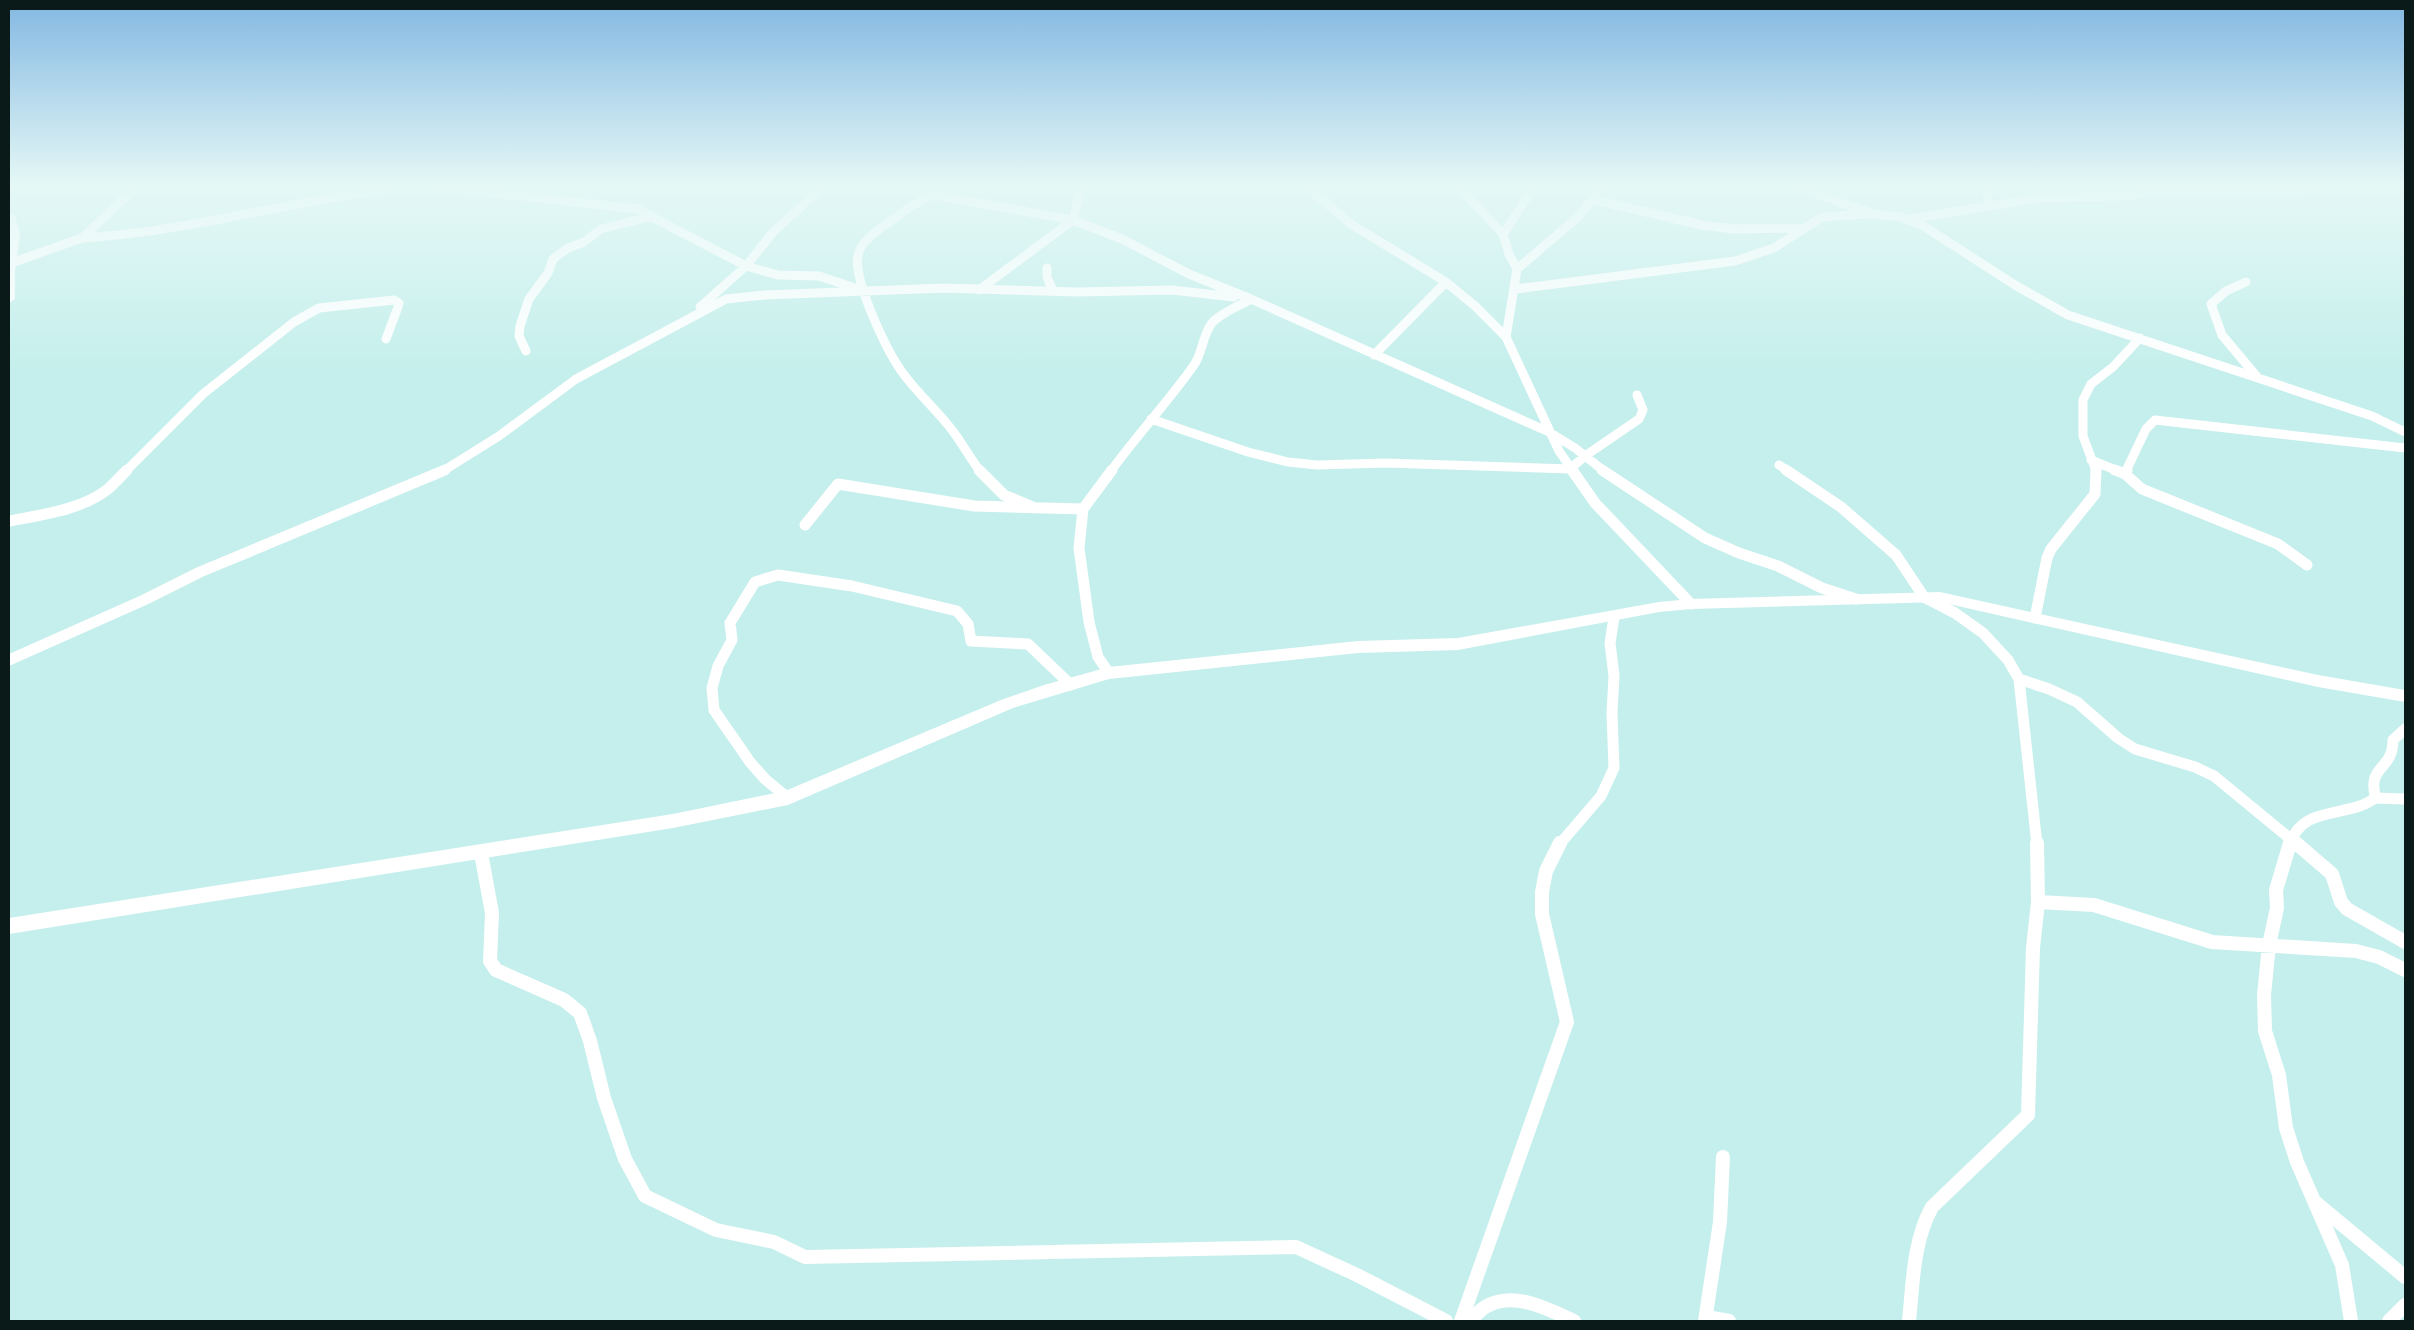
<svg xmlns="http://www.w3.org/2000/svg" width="2414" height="1330" viewBox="0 0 2414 1330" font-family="'Varela Round',sans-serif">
<rect width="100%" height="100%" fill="#c5efec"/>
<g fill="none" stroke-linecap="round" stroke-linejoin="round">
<path stroke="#fff" stroke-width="9" d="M 415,184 L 637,209 L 746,266 L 700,307
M 826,184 L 774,231 L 746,266 L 778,275 L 819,276 L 861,290
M 1304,184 L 1351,224 L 1446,282 L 1475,306 L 1506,337
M 1456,184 L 1503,234 L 1509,254 L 1517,269 L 1506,337 L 1559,451 L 1573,471
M 1789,184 L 1874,214 L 1901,217 L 1922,225 L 2015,285 L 2068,315 L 2372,416 L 2405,432
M 2401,184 L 2405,185
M 1595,200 L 1702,225 L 1734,229 L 1804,228
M 1988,206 L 1987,190 L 1991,184
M 1909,219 L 2040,198 L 2122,196 L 2155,191 L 2286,192 L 2314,188 L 2320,184
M 1503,234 L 1536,184
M 82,238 C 183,232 280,204 380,190 L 396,184
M 11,263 L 82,238 L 140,184
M 1047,268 L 1047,277 L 1053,291
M 1517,269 L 1578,217 L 1605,184
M 2246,282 L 2226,291 L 2211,304 L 2222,335 L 2258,378
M 1516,289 L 1735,261 L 1774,248 L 1822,217 L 1868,214
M 979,290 L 1073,220 L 1081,188 L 1085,184
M 526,351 L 519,336 L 520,326 L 529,299 L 548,273 L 553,259 L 568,248 L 584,242 L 601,229 L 653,216
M 1374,355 L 1446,282
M 1151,419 L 1248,452 L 1288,462 L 1317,465 L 1386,463 L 1570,469 L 1585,456 L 1639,419 L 1643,410 L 1637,395
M 2091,460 L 2118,471
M 1779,465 L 1788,471
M 126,471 L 203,394 L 294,322 L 319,308 L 394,300 L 399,303 L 398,307 L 386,339
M 443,471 L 499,436 L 576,379 L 726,299 L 764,295 L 944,288 L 1078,292 L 1172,290 L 1234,297
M 980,471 C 970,458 962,443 952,430 C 937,410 917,393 902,372 C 887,351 853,281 858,255 C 861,240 882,227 895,218 C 907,209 919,199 934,195 L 1073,220 L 1122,239 L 1189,274 L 1251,299 L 1549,432 L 1575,448 L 1604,471
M 1111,471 C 1137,435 1168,402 1194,365 C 1203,352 1202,336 1212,323 C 1221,313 1239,306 1251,299
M 2096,471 L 2083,436 L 2083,400 L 2091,384 L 2113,367 L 2140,338
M 2126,471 L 2146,429 L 2155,420 L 2405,448"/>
<path stroke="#fff" stroke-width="11" d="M 979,470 L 1004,495 L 1033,507
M 1572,470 L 1595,503 L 1691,604
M 1602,470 L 1705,538 L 1739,553 L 1778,566 L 1822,588 L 1856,599
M 1786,470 L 1841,507 L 1896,555 L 1924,597 L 1955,613 L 1983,633 L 2008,660 L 2019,679 L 2037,845
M 2115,470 L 2125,474 L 2142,489 L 2278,544 L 2307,565
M 2125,474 L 2127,470
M 9,521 C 40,515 82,510 108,489 C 115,483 121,476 127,470
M 805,525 L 838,484 L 974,506 L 1083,509
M 2035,618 L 2047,558 L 2051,549 L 2095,494 L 2096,470
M 9,660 L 144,600 L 200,572 L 445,470
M 1109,673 L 1098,657 L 1089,622 L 1079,548 L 1083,509 L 1112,470
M 2019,679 L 2049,689 L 2077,702 L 2118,738 L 2135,749 L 2195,767 L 2214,776 L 2298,845
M 788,798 L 765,779 L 750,762 L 714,710 L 712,688 L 718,666 L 732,640 L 730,623 L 755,582 L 778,575 L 852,586 L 957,611 L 968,624 L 971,641 L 1028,644 L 1071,685
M 2375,798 L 2405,799
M 1559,845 L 1601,796 L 1614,768 L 1612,713 L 1614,676 L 1610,643 L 1614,617
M 2290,845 C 2301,804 2348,819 2375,798 C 2375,793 2373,787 2374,782 C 2376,766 2393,765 2393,740 L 2405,729"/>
<path stroke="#fff" stroke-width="14" d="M 2290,843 L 2276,890 L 2277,908 L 2269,945 L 2264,995 L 2265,1031 L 2279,1075 L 2286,1128 L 2297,1162 L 2342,1265 L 2351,1321
M 2296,843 L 2332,874 L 2341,902 L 2347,909 L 2405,942
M 481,853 L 492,913 L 490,961 L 496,970 L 564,1000 L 580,1013 L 590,1041 L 604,1098 L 625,1159 L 645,1196 L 716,1230 L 774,1242 L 805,1257 L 1296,1247 L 1357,1275 L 1446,1321
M 2038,902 L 2094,905 L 2212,942 L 2356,951 L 2379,957 L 2405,970
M 2315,1202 L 2405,1277
M 1707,1317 L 1729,1321
M 1461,1321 L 1567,1022 L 1542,914 L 1542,892 L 1546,871 L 1560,843
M 1469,1321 C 1475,1316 1481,1309 1487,1306 C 1515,1291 1548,1309 1574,1321
M 1705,1321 L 1720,1222 L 1723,1157
M 1909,1321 C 1913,1283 1913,1241 1932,1207 L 2028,1115 L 2033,948 L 2038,902 L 2037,843
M 2389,1321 L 2405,1305"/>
<path fill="#fff" fill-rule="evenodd" d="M 9,213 L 15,216 L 20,234 L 15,272 L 15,299 L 9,303 Z
M 1940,592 L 2318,675 L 2405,690 L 2405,702 L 2318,687 L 1940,602 L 1691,609 L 1659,612 L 1458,650 L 1358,653 L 1109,679 L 1013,708 L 788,805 L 673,828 L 9,934 L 9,918 L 673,814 L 785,791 L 1001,700 L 1044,685 L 1109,667 L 1358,641 L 1458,638 L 1659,602 L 1691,599 Z"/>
</g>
<linearGradient id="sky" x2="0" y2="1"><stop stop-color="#83b8e2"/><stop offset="0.5" stop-color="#e5f8f6"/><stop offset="1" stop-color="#e5f8f6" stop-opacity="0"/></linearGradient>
<rect width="2414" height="370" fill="url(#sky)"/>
<rect width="2414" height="1330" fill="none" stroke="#0a1a19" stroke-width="20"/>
</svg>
